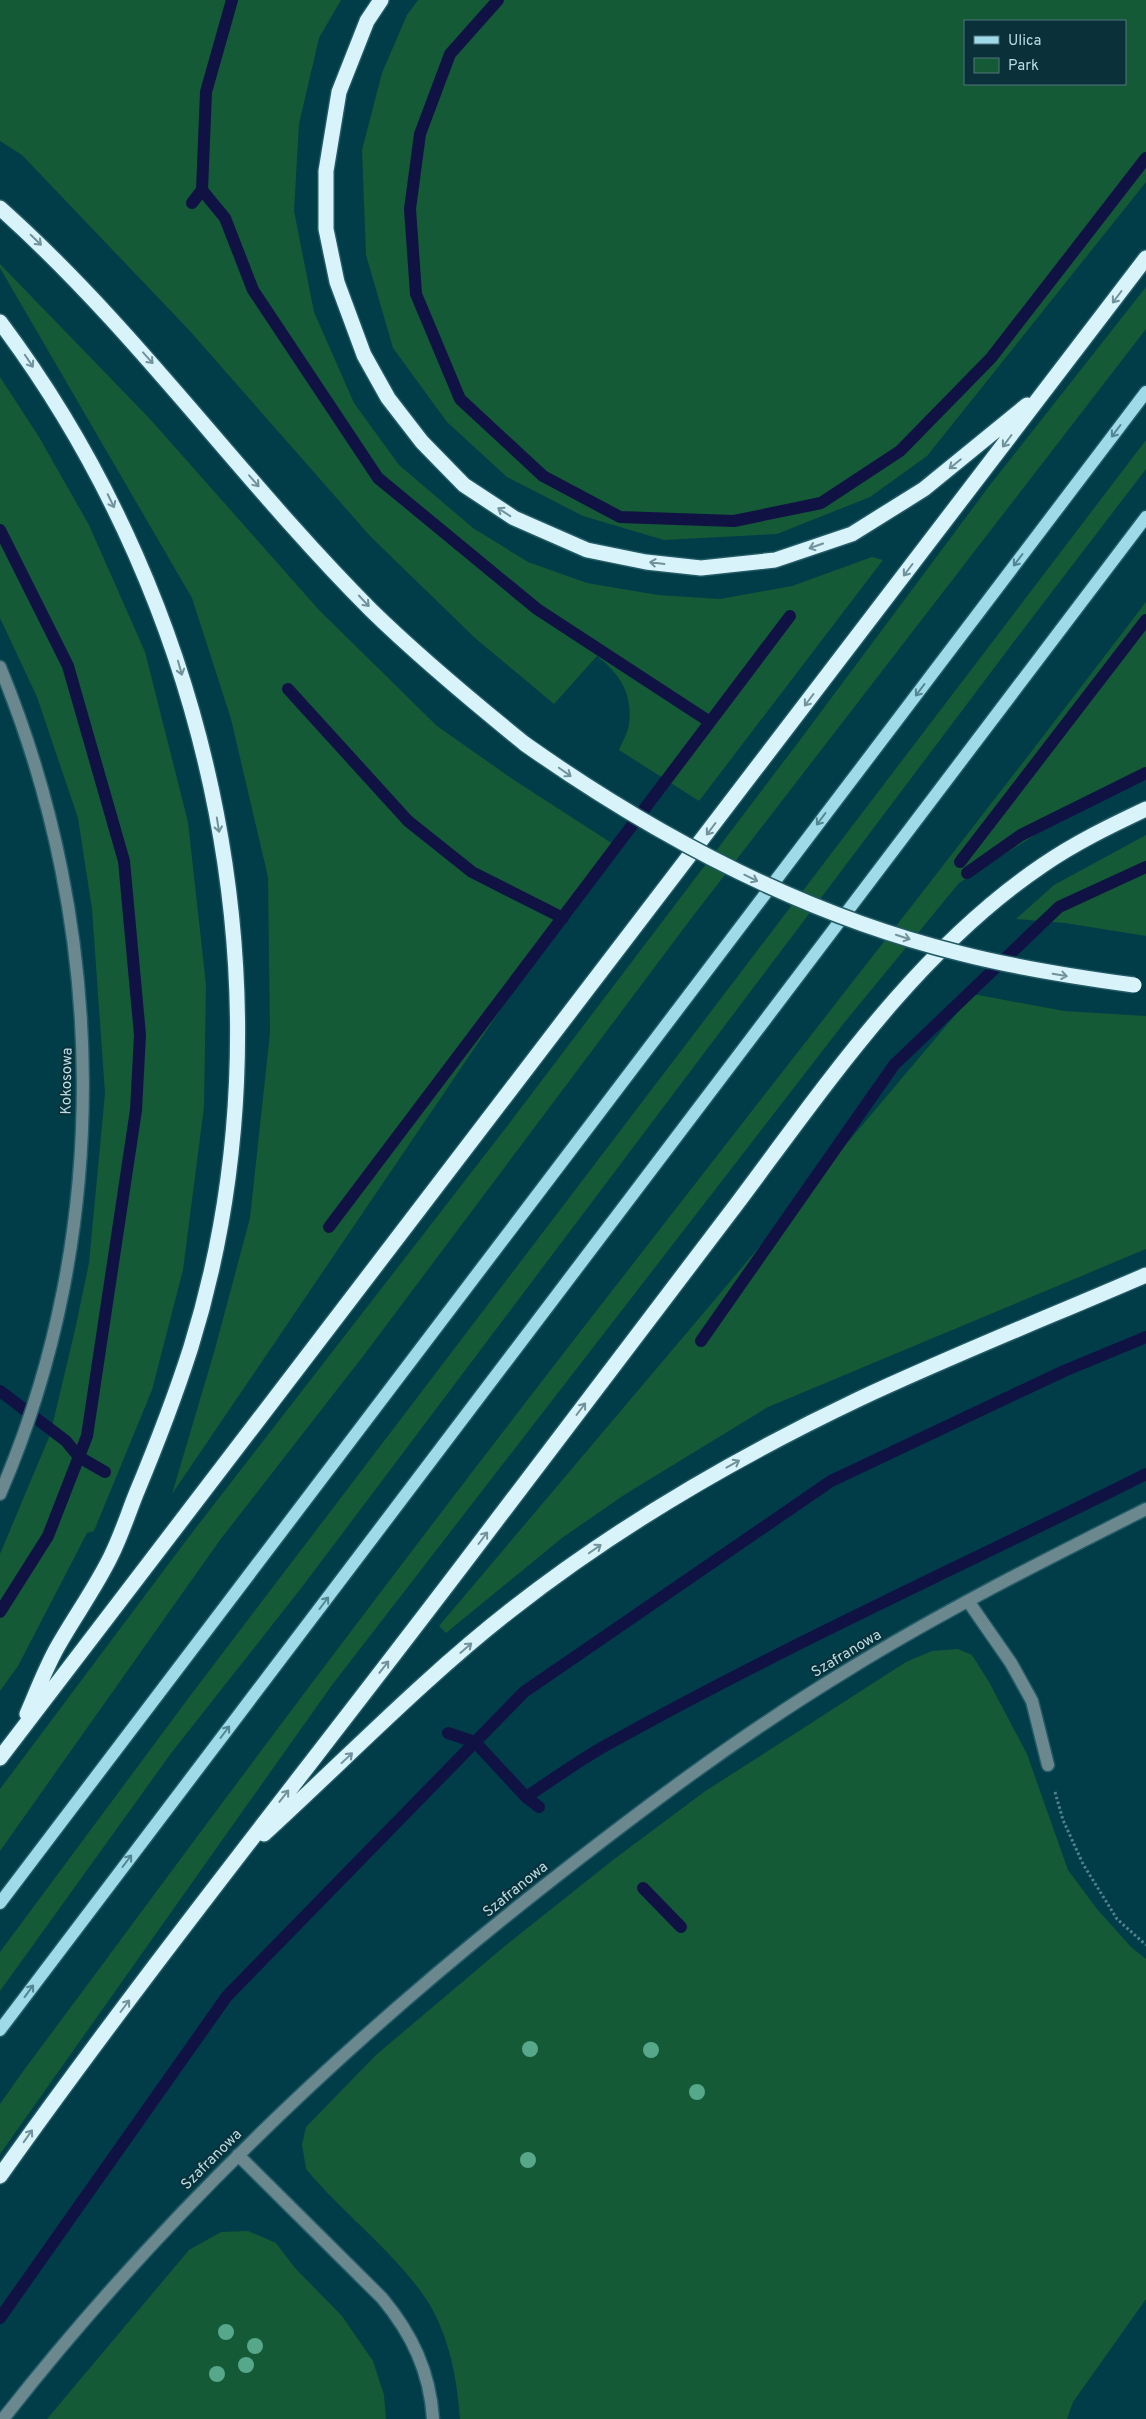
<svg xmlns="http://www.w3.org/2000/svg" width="1146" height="2419" viewBox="0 0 1146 2419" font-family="Overpass,sans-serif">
<rect width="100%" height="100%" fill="#003d49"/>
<path fill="#145a36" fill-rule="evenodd" d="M 0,0 L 341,0 L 319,38 L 299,124 L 294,211 L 314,312 L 354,403 L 399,465 L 473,528 L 528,562 L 587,583 L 658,595 L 720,599 L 792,586 L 872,557 L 883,560 L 699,801 L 619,750 C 622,742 628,733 629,724 C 633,694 620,674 597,656 L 554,704 L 475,638 L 370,536 L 189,330 L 22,155 L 0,141 Z
M 418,0 L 1146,0 L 1146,182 L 927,456 L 870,497 L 777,534 L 664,540 L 583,516 L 507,477 L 447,422 L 393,348 L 366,255 L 362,150 L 382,73 L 407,15 ZM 965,21 L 1125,21 L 1125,84 L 965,84 Z
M 0,264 L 150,419 L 319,610 L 437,726 L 514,780 L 613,844 L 172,1494 L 215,1349 L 250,1218 L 270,1033 L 268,877 L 231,719 L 192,598 L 0,268 Z
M 1146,287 L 1146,329 L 690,920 L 364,1355 L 220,1540 L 0,1851 L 0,1789 L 188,1538 L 505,1129 L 803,736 L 990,485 Z
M 0,377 L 39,437 L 89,525 L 145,652 L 188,822 L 206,985 L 204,1107 L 183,1270 L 152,1390 L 94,1531 L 87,1533 L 18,1666 L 0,1691 L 0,1554 L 50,1435 L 75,1330 L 89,1263 L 105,1093 L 92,909 L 78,818 L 37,697 L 0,618 Z
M 1146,440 L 1146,469 L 1022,631 L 302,1587 L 172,1752 L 0,1991 L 0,1952 L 193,1692 Z
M 1146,602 L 1146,779 L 1060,819 L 959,883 L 844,1023 L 332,1685 L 0,2154 L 0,2104 L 24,2070 C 141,1913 256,1756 374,1601 C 628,1265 891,937 1146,602 Z
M 1146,835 L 1146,936 L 1065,923 L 1016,919 L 1054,885 Z
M 973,994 L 1064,1011 L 1146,1016 L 1146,1249 L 768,1407 L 624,1495 L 562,1538 L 446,1633 L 439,1626 Z
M 958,1649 L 972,1655 L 989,1682 L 1027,1754 L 1068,1870 L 1097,1909 L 1131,1947 L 1146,1959 L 1146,2299 L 1073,2402 L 1067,2419 L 460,2419 C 457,2374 447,2325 419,2289 C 386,2245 341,2211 306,2169 L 302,2145 L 306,2127 L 376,2055 L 505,1946 L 613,1860 L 704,1792 L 906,1662 L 932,1651 Z
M 248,2231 L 276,2243 L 295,2268 L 342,2316 L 373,2361 L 384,2395 L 386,2419 L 47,2419 L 189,2250 L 221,2232 Z"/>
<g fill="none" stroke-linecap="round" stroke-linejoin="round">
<path stroke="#111244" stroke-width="12" d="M 498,0 L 450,54 L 420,134 L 410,209 L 416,294 L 460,399 L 543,476 L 620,517 L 734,521 L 821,503 L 900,451 L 991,358 L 1146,158
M 202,190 L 225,218 L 253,290 L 378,478 L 537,609 L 710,722
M 192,203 L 202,190 L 206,92 L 232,0
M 0,530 L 68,666 L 124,861 L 140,1035 L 136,1110 L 87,1436 L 48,1536 L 0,1612
M 288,689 L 408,821 L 472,872 L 563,918
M 960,862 L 1146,620
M 967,873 L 1021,835 L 1146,773
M 329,1227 L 790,616
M 701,1341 L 894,1065 L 1059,907 L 1146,867
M 0,1391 L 66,1441 L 79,1457 L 105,1472
M 448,1733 L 475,1742 L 526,1797 L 539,1807
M 526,1797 C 554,1779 582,1758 612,1742 C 786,1645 968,1563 1146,1474
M 643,1888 L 681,1927
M 0,2318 L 227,1996 L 524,1692 L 831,1481 L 1064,1371 L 1146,1337"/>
<defs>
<path id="minor" d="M 0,667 C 108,929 113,1233 0,1494
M 968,1601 L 1011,1663 L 1032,1701 L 1048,1765
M 238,2155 L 382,2298 C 412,2334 430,2372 433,2419
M 3,2419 C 159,2220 341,2046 539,1890 C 638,1812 739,1736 846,1671 C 943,1611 1045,1560 1146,1509"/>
<path id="major" d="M 0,1903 L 1146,392
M 0,2030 L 1146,517"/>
<path id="highway" d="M 381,0 L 367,21 L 339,92 L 326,171 L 326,229 L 337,282 L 364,355 L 388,398 L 422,442 L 464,485 L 514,518 L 587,550 L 646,562 L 701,568 L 775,560 L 852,534 L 924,489 L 1027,405
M 0,208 C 137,330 242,481 371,610 C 420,658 472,701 525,744
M 0,322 C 215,609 298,1002 191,1347 C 175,1397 156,1446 136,1494 C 128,1514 121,1536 111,1556 C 96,1587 75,1616 58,1646 C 46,1667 37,1691 27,1714
M 0,1758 L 1146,258
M 264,1834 C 346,1759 424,1678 511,1610 C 618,1526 737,1457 859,1399 C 953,1355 1051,1316 1146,1275
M 0,2176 C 157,1955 327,1745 490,1529 C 572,1421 654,1313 736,1205 C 826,1085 917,950 1043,865 C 1075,843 1110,826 1146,809"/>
</defs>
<use href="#minor" stroke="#225a65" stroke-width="15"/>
<use href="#major" stroke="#225a65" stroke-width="15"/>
<use href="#highway" stroke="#225a65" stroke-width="18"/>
<path stroke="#51828d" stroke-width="3" stroke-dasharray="2.5 2.5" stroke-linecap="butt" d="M 1055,1792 L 1063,1820 L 1083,1864 L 1117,1919 L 1146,1945"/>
<use href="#minor" stroke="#6c888f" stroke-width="12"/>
<use href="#major" stroke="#9fdae9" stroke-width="12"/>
<use href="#highway" stroke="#d8f3fa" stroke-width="15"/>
<defs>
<path id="highway-bridge" d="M 525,744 C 657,837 801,914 959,953 C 1017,968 1075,977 1134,985"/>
</defs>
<use href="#highway-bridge" stroke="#225a65" stroke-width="18" stroke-linecap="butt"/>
<use href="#highway-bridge" stroke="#d8f3fa" stroke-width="15"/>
</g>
<g fill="#57a78b">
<circle cx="530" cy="2049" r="8"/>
<circle cx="651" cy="2050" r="8"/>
<circle cx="697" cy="2092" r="8"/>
<circle cx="528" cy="2160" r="8"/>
<circle cx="226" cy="2332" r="8"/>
<circle cx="255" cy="2346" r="8"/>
<circle cx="246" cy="2365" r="8"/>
<circle cx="217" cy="2374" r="8"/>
</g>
<defs><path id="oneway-shaft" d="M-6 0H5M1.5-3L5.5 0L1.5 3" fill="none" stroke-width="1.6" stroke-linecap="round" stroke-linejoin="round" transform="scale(1.25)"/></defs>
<g stroke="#71929a">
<use href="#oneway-shaft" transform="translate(36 240) rotate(44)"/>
<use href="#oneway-shaft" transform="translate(1117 297) rotate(127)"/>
<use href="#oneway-shaft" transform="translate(148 358) rotate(48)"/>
<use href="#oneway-shaft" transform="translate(29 361) rotate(56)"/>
<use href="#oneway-shaft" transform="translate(1007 441) rotate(127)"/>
<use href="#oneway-shaft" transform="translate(955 464) rotate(141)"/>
<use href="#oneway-shaft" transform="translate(254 481) rotate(49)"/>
<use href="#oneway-shaft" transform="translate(111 501) rotate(64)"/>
<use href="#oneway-shaft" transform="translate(504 512) rotate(-147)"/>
<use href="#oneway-shaft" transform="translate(816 546) rotate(161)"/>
<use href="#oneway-shaft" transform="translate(657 563) rotate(-173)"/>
<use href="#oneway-shaft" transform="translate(908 570) rotate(127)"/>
<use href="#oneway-shaft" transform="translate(364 601) rotate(47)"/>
<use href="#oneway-shaft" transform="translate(180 668) rotate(74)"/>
<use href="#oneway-shaft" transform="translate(809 700) rotate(127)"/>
<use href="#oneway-shaft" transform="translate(565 772) rotate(35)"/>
<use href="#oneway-shaft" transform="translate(218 825) rotate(81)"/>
<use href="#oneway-shaft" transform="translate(711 829) rotate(127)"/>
<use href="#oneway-shaft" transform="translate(751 878) rotate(26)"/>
<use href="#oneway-shaft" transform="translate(903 937) rotate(18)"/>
<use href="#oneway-shaft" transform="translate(1060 975) rotate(10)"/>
<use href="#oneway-shaft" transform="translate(581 1409) rotate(-53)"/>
<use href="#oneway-shaft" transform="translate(733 1464) rotate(-29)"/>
<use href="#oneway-shaft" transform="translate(483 1538) rotate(-53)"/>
<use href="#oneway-shaft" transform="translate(595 1549) rotate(-35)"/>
<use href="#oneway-shaft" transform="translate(466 1648) rotate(-41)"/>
<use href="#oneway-shaft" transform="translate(384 1667) rotate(-52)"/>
<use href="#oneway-shaft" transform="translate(347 1758) rotate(-43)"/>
<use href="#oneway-shaft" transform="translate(284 1796) rotate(-52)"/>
<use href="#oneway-shaft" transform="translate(125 2006) rotate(-53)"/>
<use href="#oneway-shaft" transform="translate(28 2136) rotate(-55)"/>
</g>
<g stroke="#548691">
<use href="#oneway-shaft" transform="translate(1116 431) rotate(127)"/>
<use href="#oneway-shaft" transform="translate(1018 560) rotate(127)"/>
<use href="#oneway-shaft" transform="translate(920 690) rotate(127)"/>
<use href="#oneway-shaft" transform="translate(821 819) rotate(127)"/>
<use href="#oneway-shaft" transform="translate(324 1603) rotate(-53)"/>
<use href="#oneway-shaft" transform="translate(225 1732) rotate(-53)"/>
<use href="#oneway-shaft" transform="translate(127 1861) rotate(-53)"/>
<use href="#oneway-shaft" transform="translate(29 1991) rotate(-54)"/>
</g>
<g text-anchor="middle" stroke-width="4" stroke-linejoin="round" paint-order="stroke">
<g font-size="15" fill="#bbdce5" stroke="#0a3139">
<text transform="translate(66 1081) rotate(-89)" y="5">Kokosowa</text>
<text transform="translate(846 1653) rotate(-31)" y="5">Szafranowa</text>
<text transform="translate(515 1889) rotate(-39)" y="5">Szafranowa</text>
<text transform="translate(211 2159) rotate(-45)" y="5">Szafranowa</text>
</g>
</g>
<rect x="964" y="20" width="162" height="65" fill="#0a3139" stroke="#51757e"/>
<rect x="974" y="36" width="25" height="8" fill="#9fdae9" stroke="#51757e"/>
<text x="1008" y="45" font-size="15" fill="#bbdce5">Ulica</text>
<rect x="974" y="58" width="25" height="15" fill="#145a36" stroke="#51757e"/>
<text x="1008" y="70" font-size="15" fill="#bbdce5">Park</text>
</svg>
